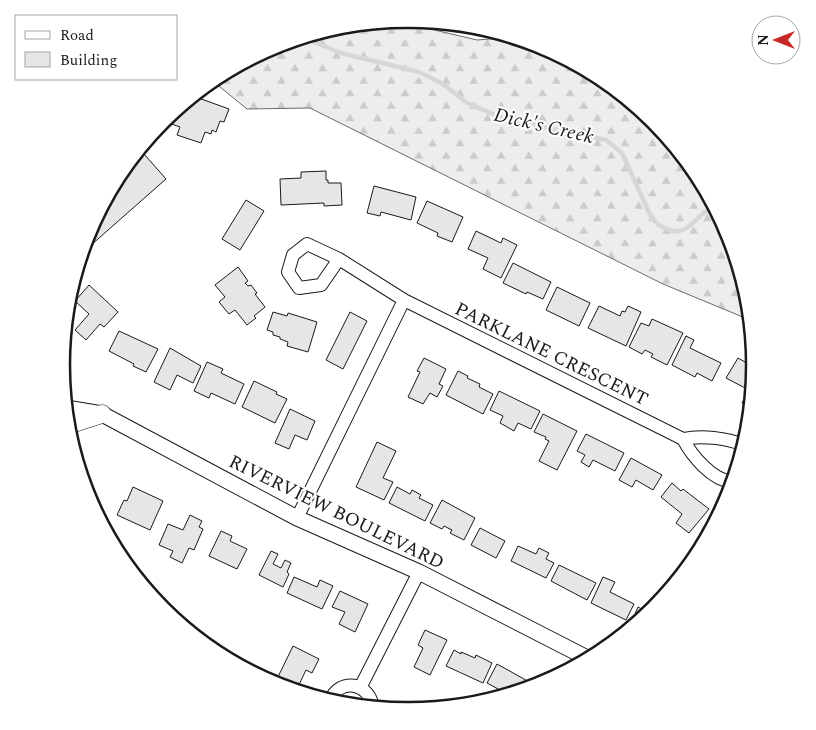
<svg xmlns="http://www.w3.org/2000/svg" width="816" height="730" viewBox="0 0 816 730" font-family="Spectral,serif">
<defs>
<pattern id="forest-firs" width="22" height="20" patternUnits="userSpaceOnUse" patternTransform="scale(1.25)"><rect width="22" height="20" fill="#ededed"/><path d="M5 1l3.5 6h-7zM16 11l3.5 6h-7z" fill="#cbcbcb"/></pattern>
</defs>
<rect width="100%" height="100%" fill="#fff"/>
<path fill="url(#forest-firs)" stroke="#6a6a6a" d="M 392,20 L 477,40 L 514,37 L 541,45 L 601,77 L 653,120 L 696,173 L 728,233 L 748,298 L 750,320 L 663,284 L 310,108 L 247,109 L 220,87 L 210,82 L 216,77 L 276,45 L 341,25 Z"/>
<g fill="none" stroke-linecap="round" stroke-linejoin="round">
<path stroke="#d7d7d7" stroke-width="4.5" d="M 302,37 L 341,53 L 419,72 L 443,84 L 467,103 L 502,118 L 606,140 L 622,153 L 651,217 C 657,225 661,227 670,230 C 690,237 698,211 714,207"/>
</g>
<path fill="#e6e6e6" stroke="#1a1a1a" d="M 193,96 L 229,109 L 224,122 L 220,121 L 216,132 L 212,130 L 211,134 L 205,132 L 201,143 L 177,135 L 180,127 L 163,121 Z
M 144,154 L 166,179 L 82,253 L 88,232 L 120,172 L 132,158 L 135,162 Z
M 326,171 L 326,180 L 328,180 L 328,183 L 341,183 L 342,205 L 324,206 L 324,203 L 281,205 L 280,179 L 301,178 L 301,172 Z
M 374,186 L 416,197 L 411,220 L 381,212 L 380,216 L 367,213 Z
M 246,200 L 264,211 L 240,250 L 222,239 Z
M 427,201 L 463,217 L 452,242 L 437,236 L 438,233 L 417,223 Z
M 476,231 L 501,243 L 503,238 L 517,245 L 501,278 L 483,269 L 488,258 L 468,249 Z
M 513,263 L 551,282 L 543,299 L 527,292 L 526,294 L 503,283 Z
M 238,267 L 248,281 L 245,283 L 248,286 L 251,285 L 257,293 L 255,294 L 265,307 L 254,316 L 256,318 L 247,325 L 235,310 L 229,314 L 219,302 L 225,297 L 215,285 Z
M 89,285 L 118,312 L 104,327 L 100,324 L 86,340 L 75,330 L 89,314 L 75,301 Z
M 557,287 L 590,303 L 579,326 L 546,310 Z
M 599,306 L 620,316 L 622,311 L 625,312 L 628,306 L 641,312 L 626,346 L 588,328 Z
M 273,312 L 287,316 L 288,313 L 317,322 L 308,352 L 287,346 L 288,342 L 280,339 L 280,337 L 273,335 L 273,332 L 267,330 Z
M 350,312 L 367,321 L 343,369 L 326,360 Z
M 652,319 L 683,333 L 667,365 L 651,357 L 653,354 L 645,350 L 642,354 L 629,347 L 641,323 L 649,326 Z
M 119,331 L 158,349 L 146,372 L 133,366 L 134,364 L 109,351 Z
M 686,336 L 694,340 L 690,348 L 721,363 L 712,381 L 697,373 L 695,377 L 672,365 Z
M 170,348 L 201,366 L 193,383 L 177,375 L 170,390 L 154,382 Z
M 424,358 L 446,369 L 439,384 L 443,386 L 437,397 L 430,393 L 423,404 L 408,397 L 420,372 L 417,371 Z
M 738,358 L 754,367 L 750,408 L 742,403 L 749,390 L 726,378 Z
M 207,362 L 223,369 L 221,373 L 244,384 L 235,404 L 211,393 L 209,398 L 194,391 Z
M 458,371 L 468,376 L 467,378 L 480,384 L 479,387 L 493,394 L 483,414 L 446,395 Z
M 254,381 L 277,392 L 276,394 L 287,399 L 275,423 L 242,407 Z
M 499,391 L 540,411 L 531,429 L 518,423 L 514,431 L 500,423 L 503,416 L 490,410 Z
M 290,409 L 315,421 L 307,440 L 295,435 L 289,449 L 275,443 Z
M 543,414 L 577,431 L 557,470 L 539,461 L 549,441 L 545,439 L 546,437 L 534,432 Z
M 586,434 L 624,453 L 615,471 L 593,460 L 589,467 L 581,462 L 585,455 L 577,451 Z
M 377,442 L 396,451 L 383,478 L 393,482 L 384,500 L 356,487 Z
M 631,458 L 662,475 L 653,490 L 636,480 L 632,487 L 619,480 Z
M 672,483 L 681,491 L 683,489 L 709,509 L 689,533 L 676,523 L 682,514 L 661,497 Z
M 133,487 L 163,501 L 150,530 L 117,515 L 124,500 L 127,501 Z
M 397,487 L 410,494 L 412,490 L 421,495 L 419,498 L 433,505 L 425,521 L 389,503 Z
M 442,500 L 475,518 L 464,540 L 450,533 L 452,530 L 444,526 L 442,529 L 430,523 Z
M 190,515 L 202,521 L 199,527 L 203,529 L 194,550 L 189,548 L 182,563 L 170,557 L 173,551 L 159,545 L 168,524 L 183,530 Z
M 480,528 L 505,541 L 496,558 L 471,545 Z
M 221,531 L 232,536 L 230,541 L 247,549 L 237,569 L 209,556 Z
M 518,546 L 536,554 L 539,548 L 549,553 L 546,559 L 554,563 L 546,578 L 511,561 Z
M 271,551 L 278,554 L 273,564 L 281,568 L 285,560 L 291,563 L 287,572 L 289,574 L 283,587 L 259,575 Z
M 559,565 L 596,583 L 587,600 L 551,581 Z
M 294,577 L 317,587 L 320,580 L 333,586 L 322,609 L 287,593 Z
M 603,577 L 615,582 L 610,592 L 634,604 L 626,620 L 591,603 Z
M 340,591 L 368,604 L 355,632 L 339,624 L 345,612 L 332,607 Z
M 638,607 L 649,613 L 633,626 L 630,625 Z
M 425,630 L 447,640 L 430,675 L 414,667 L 423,648 L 418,645 Z
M 293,646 L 319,659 L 312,673 L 306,670 L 296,691 L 275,683 Z
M 454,650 L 461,654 L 461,652 L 475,658 L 476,655 L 492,663 L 483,683 L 446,666 Z
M 497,664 L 533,684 L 531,688 L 509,695 L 487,683 Z"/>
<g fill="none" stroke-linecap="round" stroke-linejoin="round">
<defs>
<path id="minor" d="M 339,259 L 321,285 L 299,288 L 288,272 L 293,255 L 307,244 L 339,259 L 404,300 L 683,439 C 692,456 712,480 732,482
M 683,439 C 702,435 726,438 744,445
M 297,518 L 404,300
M 360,688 L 419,572
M 330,701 C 339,677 370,682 373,708"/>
<path id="tertiary" d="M 66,408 L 102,414 L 297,518 L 419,572 L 589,659"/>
<path id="secondary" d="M 68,425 L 102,414"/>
</defs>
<use href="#minor" stroke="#1a1a1a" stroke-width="14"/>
<use href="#tertiary" stroke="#1a1a1a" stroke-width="17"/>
<use href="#secondary" stroke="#1a1a1a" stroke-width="19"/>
<use href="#minor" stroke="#fff" stroke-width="12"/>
<use href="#tertiary" stroke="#fff" stroke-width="15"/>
<use href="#secondary" stroke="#fff" stroke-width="18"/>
</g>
<g text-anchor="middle" stroke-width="4" stroke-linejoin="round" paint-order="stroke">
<g font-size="19" fill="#1a1a1a" stroke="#fff">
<text transform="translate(552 353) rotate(26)" y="7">PARKLANE CRESCENT</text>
<text transform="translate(337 511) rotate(26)" y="7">RIVERVIEW BOULEVARD</text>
</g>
<g font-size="20" font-style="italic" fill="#1a1a1a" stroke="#fff">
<text transform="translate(544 125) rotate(13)" y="7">Dick's Creek</text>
</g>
</g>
<path d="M0 0H816V730H0ZM407 28H409A337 337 0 0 1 746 365V365A337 337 0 0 1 409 702H407A337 337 0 0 1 70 365V365A337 337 0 0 1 407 28Z" fill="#fff" fill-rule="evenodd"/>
<path fill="none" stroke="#1a1a1a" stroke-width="2.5" d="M407 28H409A337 337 0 0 1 746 365V365A337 337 0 0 1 409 702H407A337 337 0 0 1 70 365V365A337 337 0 0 1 407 28Z"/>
<rect x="15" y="15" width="162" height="65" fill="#ffffff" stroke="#a3a3a3"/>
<rect x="25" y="31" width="25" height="8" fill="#ffffff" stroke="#a3a3a3"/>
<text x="60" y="40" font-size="15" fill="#1a1a1a">Road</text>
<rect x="25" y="52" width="25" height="15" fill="#e6e6e6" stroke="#a3a3a3"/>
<text x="60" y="65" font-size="15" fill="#1a1a1a">Building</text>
<g transform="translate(776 40) rotate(270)"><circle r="24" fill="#ffffff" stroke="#a3a3a3"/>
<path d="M0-4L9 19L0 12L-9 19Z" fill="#c62828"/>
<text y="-8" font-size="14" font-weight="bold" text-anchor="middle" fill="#1a1a1a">N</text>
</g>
</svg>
